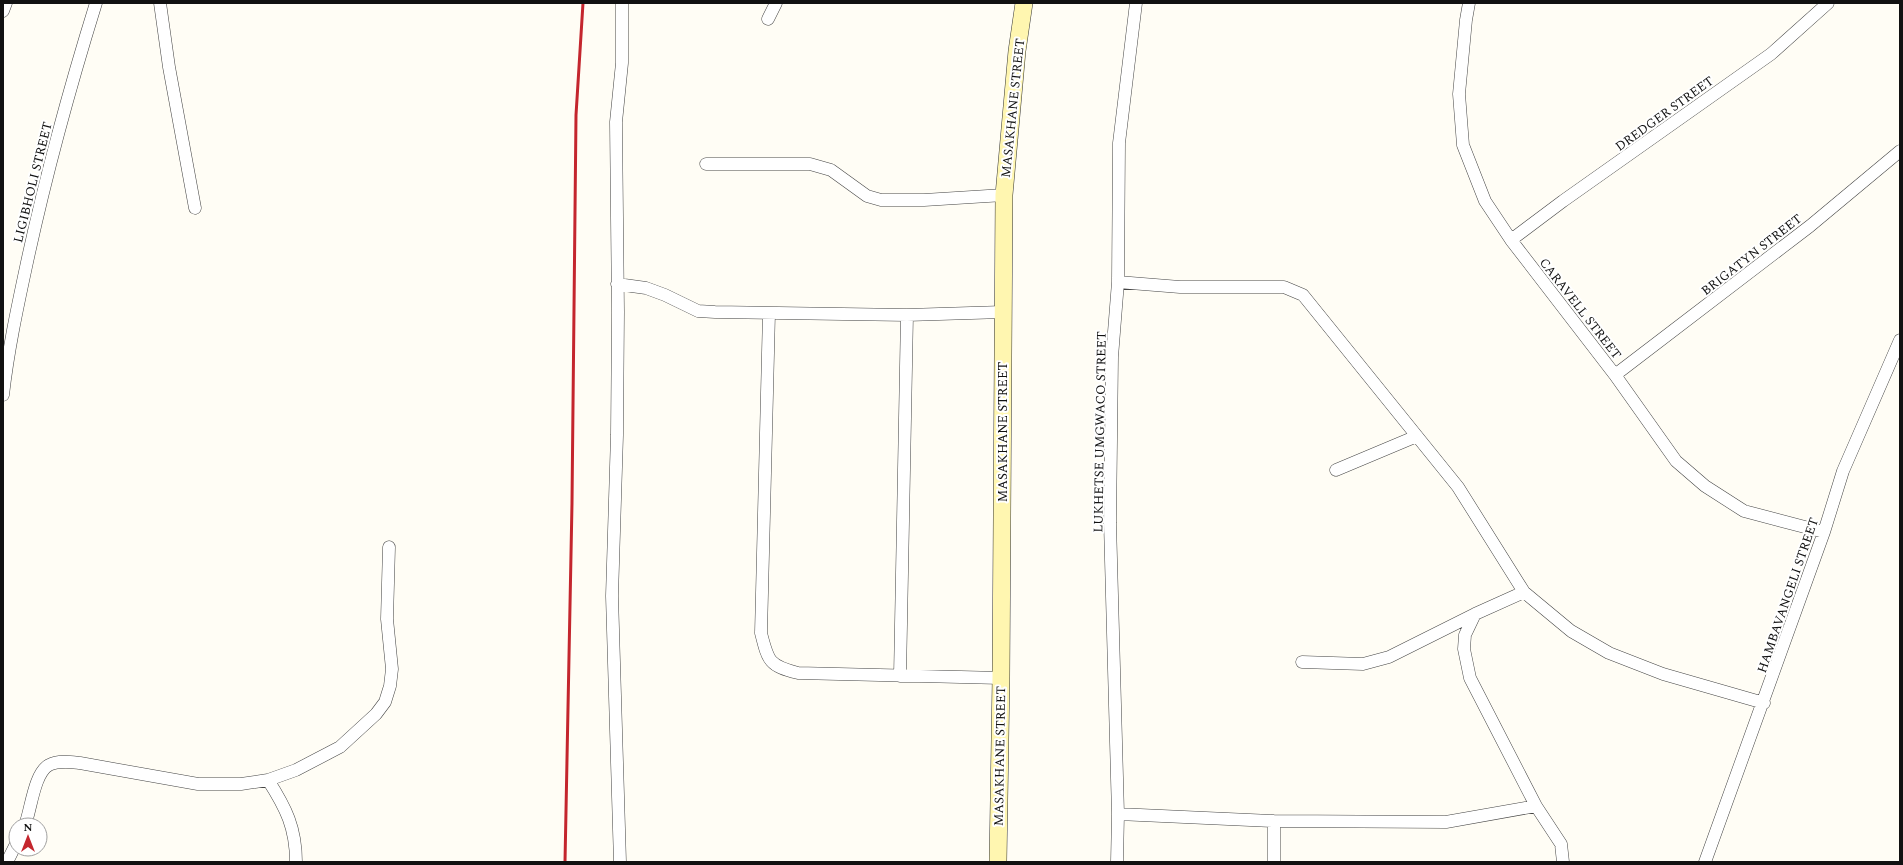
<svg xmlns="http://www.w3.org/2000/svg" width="1903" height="865" viewBox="0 0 1903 865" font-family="Spectral,serif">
<rect width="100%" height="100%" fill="#fffdf5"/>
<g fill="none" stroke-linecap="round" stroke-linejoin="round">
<defs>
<path id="street" d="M 160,3 L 169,67 L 195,208
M 1469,3 L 1466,20 L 1459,94 L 1463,145 L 1485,201 L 1511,240 L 1615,375 L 1676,461 L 1705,486 L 1744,511 L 1824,532
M 3,11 L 6,3
M 768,19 L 776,3
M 706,164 L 810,164 L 831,170 L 867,196 L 881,200 L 924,200 L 1004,195
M 1511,240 L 1563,201 L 1771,54 L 1828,3
M 1118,282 L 1180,287 L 1284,287 L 1303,295 L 1458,487 L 1524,592 L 1571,631 L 1609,653 L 1663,674 L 1764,703
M 617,284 L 646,288 L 665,295 L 698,311 L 715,312 L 907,315 L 1003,312
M 769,313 L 761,633 C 768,661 769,666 798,673 L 1001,678
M 1615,375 L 1810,226 L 1900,151
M 3,395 C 8,351 17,309 26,267 C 45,178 69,90 96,3
M 1336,470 L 1417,436
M 1475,614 L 1465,635 L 1464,649 L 1470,678 L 1536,806 L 1561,844 L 1563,862
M 1302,662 L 1363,664 L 1389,657 L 1475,614 L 1524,592
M 900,676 L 907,315
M 268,780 C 286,808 296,828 296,862
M 1118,814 L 1274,821 L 1446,822 L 1536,806
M 25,825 C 31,810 34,773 49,765 C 59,760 71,762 80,763 L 198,784 L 241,784 L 268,780 L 296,770 L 340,747 L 376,714 L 385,702 L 390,686 L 392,669 L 387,619 L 389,547
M 7,862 L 16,844
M 620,862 L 612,596 L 617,435 L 618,312 L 616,122 L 622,63 L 622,3
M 1117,862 L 1118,814 L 1110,523 L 1112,357 L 1118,282 L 1119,143 L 1136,3
M 1274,862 L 1274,821
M 1705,862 L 1824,532 L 1843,471 L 1900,340"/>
<path id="secondary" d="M 998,862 L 1001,678 L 1004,195 L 1017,51 L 1024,3"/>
</defs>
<use href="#street" stroke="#444" stroke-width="13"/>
<use href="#secondary" stroke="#333" stroke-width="18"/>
<use href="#street" stroke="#fff" stroke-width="12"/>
<use href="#secondary" stroke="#fff6b0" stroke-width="17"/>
<path stroke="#c4262e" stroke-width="3" d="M 565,862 L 572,503 L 576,115 L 583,3"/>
</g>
<g text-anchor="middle" stroke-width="4" stroke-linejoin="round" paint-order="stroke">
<g font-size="13" fill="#111" stroke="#fff">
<text transform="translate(1012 108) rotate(-84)" y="5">MASAKHANE STREET</text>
<text transform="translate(1664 113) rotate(-36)" y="5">DREDGER STREET</text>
<text transform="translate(32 182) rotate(-76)" y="5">LIGIBHOLI STREET</text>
<text transform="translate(1751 254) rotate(-38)" y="5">BRIGATYN STREET</text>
<text transform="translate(1581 308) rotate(52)" y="5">CARAVELL STREET</text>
<text transform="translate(1002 432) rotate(-90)" y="5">MASAKHANE STREET</text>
<text transform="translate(1099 432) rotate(-89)" y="5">LUKHETSE UMGWACO STREET</text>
<text transform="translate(1787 595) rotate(-71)" y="5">HAMBAVANGELI STREET</text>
<text transform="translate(999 756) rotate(-89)" y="5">MASAKHANE STREET</text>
</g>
</g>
<rect width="1903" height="865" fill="none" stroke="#111111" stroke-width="8"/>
<g transform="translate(28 837)"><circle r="19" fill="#ffffff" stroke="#a0a0a0"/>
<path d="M0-3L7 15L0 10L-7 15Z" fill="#c4262e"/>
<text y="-6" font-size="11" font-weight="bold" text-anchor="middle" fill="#111111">N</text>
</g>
</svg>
